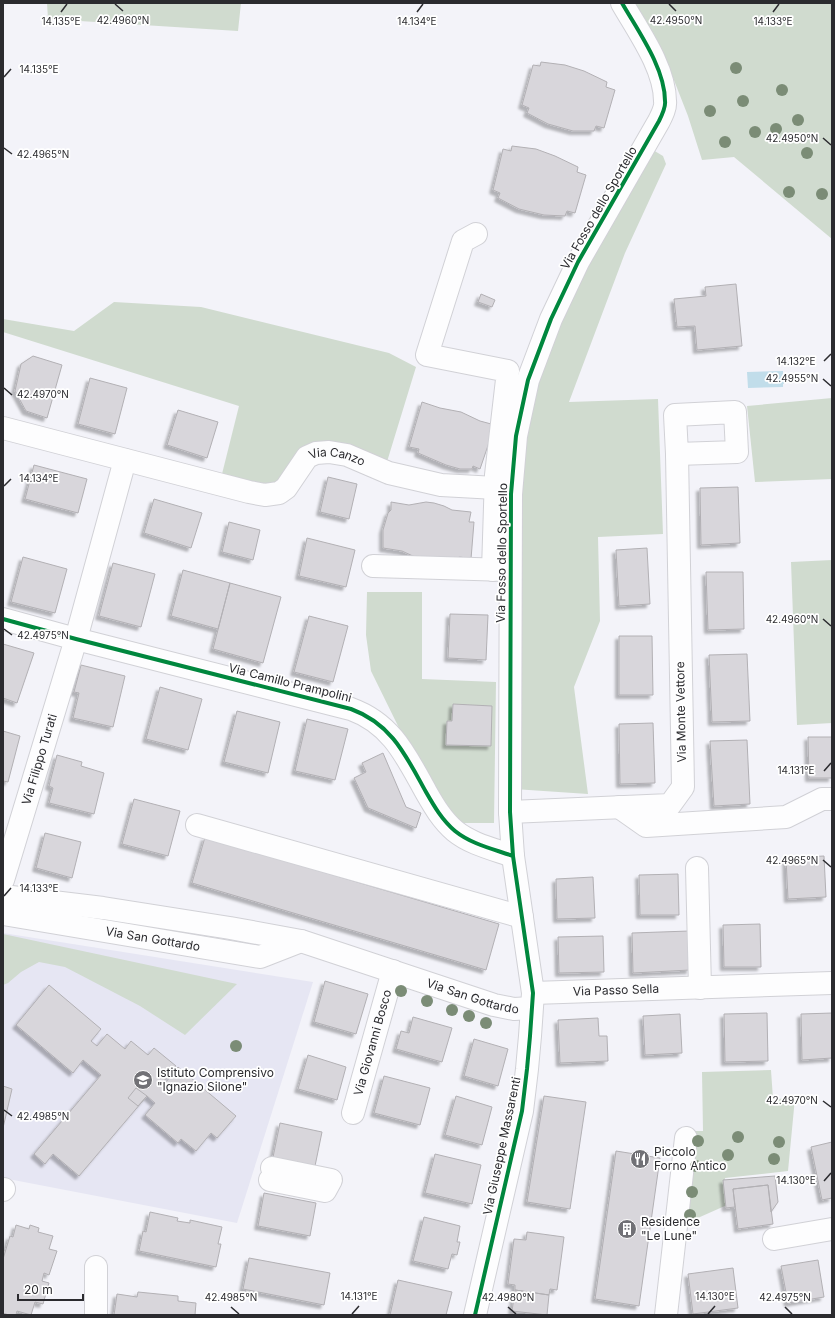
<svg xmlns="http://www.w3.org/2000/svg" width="835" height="1318" viewBox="0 0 835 1318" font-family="Inter,sans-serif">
<defs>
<filter id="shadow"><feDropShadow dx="-3.5" dy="3.5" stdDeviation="1" flood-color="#0004"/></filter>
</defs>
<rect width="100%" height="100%" fill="#f3f3f9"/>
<path fill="#e6e6f3" d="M 3,933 L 313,982 L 237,1223 L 3,1178 Z"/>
<path fill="#d0dbcf" d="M 47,3 L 241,3 L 238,31 L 48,19 Z
M 630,3 L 832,3 L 832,239 L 734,157 L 702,160 L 688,116 L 668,65 Z
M 653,150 L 663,156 L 666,164 L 625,253 L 569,402 L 658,399 L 663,534 L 598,537 L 600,621 L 574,687 L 588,794 L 514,789 L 521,436 L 554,323 Z
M 114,302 L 201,307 L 389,353 L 416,367 L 386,465 L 337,446 L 283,487 L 221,478 L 239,406 L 3,332 L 3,319 L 74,331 Z
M 832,398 L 832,479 L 755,482 L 747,406 Z
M 832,560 L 832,723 L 797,725 L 791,562 Z
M 367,592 L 422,592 L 422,679 L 496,682 L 494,823 L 459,823 L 440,803 L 399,728 L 371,671 L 366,635 Z
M 3,934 L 237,984 L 185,1035 L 140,1006 L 65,967 L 39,962 L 21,972 L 8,983 L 3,985 Z
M 771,1070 L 773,1099 L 795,1098 L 788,1171 L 725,1178 L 727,1205 L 682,1225 L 693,1131 L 703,1131 L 702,1072 Z"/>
<path fill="#c1ddea" d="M 783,371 L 783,375 L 787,376 L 787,382 L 783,384 L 783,387 L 748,388 L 747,372 Z"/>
<path fill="#d8d6db" stroke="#b2b0b4" filter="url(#shadow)" d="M 541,62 L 565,65 L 584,71 L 607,82 L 606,87 L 615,90 L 604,128 L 596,126 L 594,131 L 573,131 L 548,124 L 527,113 L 529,108 L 522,105 L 533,65 L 540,66 Z
M 512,146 L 536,149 L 555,156 L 578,167 L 577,172 L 586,175 L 575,213 L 567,211 L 565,216 L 544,215 L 519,209 L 498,198 L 500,193 L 493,190 L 503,149 L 511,151 Z
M 736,284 L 742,346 L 697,350 L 695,326 L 677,327 L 674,299 L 706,296 L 705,287 Z
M 481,294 L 495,300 L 492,307 L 478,302 Z
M 33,356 L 62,365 L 47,418 L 26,411 L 15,391 L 21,364 Z
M 90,378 L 127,388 L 115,434 L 78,424 Z
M 422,402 L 440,408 L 461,412 L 480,421 L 495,425 L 480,469 L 473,466 L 472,469 L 460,469 L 446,465 L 418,453 L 419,449 L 409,447 Z
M 178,410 L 218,422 L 207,458 L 167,445 Z
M 34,465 L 87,479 L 78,513 L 25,499 Z
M 328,477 L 357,484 L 349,519 L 320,512 Z
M 738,487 L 740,543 L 701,545 L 700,488 Z
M 154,499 L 202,513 L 191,548 L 144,533 Z
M 391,502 L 409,505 L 426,502 L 434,503 L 444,506 L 452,510 L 471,512 L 469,522 L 474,522 L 471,559 L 460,557 L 450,560 L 415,557 L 402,551 L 383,548 L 383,530 L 388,513 L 391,510 Z
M 229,522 L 260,530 L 253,560 L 222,552 Z
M 307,538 L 355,550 L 346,587 L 299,576 Z
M 647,548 L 650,604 L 619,606 L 616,550 Z
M 23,557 L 67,569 L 55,613 L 11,602 Z
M 113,563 L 155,574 L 141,627 L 99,616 Z
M 183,570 L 230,583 L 218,629 L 171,616 Z
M 706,572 L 743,572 L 744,629 L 708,630 Z
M 230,583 L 281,597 L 263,663 L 213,649 Z
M 450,614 L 488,615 L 486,660 L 448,658 Z
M 309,616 L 348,626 L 333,682 L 294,672 Z
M 619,636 L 652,636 L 653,695 L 619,695 Z
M 3,644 L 34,653 L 17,703 L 3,698 Z
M 747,654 L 750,721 L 712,722 L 709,655 Z
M 81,665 L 125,676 L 113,727 L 73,718 L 79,693 L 74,692 Z
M 160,687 L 202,699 L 188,750 L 146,739 Z
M 453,704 L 492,706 L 491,746 L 446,745 L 447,721 L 452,721 Z
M 237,711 L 280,722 L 268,773 L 224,762 Z
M 307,719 L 348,729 L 335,780 L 295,771 Z
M 653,723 L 655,783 L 620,784 L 619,724 Z
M 3,731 L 20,736 L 8,782 L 3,781 Z
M 808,737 L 832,737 L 832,778 L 809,778 Z
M 747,740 L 750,804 L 714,806 L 710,741 Z
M 383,753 L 406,807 L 421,813 L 416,828 L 368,808 L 354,778 L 366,772 L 362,763 Z
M 57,755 L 82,762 L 81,766 L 104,773 L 94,814 L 49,803 L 53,788 L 49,786 Z
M 134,799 L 180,811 L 168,856 L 122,844 Z
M 45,833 L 81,842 L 72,878 L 36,868 Z
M 205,837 L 499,924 L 486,970 L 192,883 Z
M 824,856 L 826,897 L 788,899 L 786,858 Z
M 678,874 L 679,915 L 640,915 L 639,875 Z
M 593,877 L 595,918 L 557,919 L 556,879 Z
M 760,924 L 761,967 L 724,967 L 723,925 Z
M 689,931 L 690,970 L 633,973 L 632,933 Z
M 603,936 L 604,972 L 559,973 L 558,937 Z
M 325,981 L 368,994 L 356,1034 L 314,1022 Z
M 49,985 L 101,1029 L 91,1041 L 97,1046 L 107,1034 L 125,1049 L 131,1041 L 148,1055 L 154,1048 L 176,1066 L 164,1081 L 166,1082 L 178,1067 L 236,1116 L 217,1138 L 211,1133 L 196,1151 L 181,1139 L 178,1143 L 145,1115 L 155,1103 L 147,1096 L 79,1176 L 53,1154 L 45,1164 L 34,1154 L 101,1075 L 83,1060 L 73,1073 L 16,1025 Z
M 767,1013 L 768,1061 L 725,1062 L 724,1014 Z
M 832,1013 L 832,1058 L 802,1060 L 801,1014 Z
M 680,1014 L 682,1053 L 645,1055 L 643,1016 Z
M 413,1017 L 452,1028 L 442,1062 L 396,1049 L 401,1031 L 409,1033 Z
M 598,1018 L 599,1036 L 607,1036 L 608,1061 L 560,1063 L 558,1020 Z
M 474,1039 L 508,1049 L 498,1086 L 464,1076 Z
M 308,1055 L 346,1067 L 337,1100 L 298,1089 Z
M 384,1076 L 430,1088 L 420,1125 L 374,1113 Z
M 3,1086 L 12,1089 L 3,1128 Z
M 136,1088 L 147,1096 L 138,1106 L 128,1098 Z
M 456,1096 L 492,1107 L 482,1145 L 445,1135 Z
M 544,1096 L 586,1102 L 570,1209 L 527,1202 Z
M 280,1123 L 322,1132 L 314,1171 L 272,1162 Z
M 832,1142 L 832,1198 L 822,1200 L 811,1147 Z
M 616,1151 L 660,1158 L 639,1306 L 595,1299 Z
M 435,1154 L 481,1165 L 472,1204 L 425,1193 Z
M 775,1176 L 778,1202 L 771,1212 L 768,1185 L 733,1189 L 735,1207 L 726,1208 L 723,1180 Z
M 768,1185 L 773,1224 L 738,1229 L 733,1189 Z
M 264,1193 L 316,1203 L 310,1236 L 258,1226 Z
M 150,1212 L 178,1218 L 177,1221 L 190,1223 L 190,1220 L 222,1227 L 218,1244 L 221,1244 L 216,1267 L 139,1251 L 143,1231 L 146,1232 Z
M 424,1217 L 460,1226 L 457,1242 L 460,1242 L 457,1255 L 452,1254 L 448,1269 L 413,1261 Z
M 16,1225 L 29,1229 L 30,1225 L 39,1228 L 38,1232 L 53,1236 L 49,1249 L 57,1251 L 49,1275 L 44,1273 L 42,1281 L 49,1283 L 43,1304 L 35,1302 L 31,1315 L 17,1311 L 16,1315 L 9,1315 L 3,1313 L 3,1259 L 10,1236 L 13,1237 Z
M 527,1232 L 564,1237 L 557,1290 L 550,1289 L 549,1295 L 515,1290 L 515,1285 L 508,1284 L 514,1239 L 526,1240 Z
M 249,1258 L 330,1273 L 324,1305 L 243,1289 Z
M 818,1260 L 824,1297 L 788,1303 L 781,1266 Z
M 733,1268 L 738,1308 L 693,1314 L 688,1274 Z
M 398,1280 L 452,1292 L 446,1315 L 390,1315 Z
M 515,1290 L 549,1295 L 547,1315 L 512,1311 Z
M 138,1292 L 178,1296 L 178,1301 L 196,1303 L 195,1315 L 114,1315 L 117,1294 L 137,1297 Z"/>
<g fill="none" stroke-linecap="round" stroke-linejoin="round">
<defs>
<g id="minor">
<path d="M 476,234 L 463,241 L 427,355 L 508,371 L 496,475 L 493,570"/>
<path d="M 735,412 L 737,452 L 677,454 L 675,415 Z"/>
<path id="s1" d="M 3,428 L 249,492 L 265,495 L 279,493 L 286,488 L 307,457 L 316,453 L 329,452 L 347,455 L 389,473 L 441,485 L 496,488"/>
<path d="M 373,566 L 508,570"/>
<path d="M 3,619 L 76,639 L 351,709 C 392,724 406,756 426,792 C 434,806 442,820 455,831 C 471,844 493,849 513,856"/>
<path d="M 619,807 L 646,826 L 786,817 L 822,799 L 832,799"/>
<path d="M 510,812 L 670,805 L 683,787 L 677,454"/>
<path d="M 197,825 L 522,917"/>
<path d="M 697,868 L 700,988"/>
<path id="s2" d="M 3,880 L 76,639 L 125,460"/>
<path id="s3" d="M 3,896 L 103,908 L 230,928 L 301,941 L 494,1005 L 514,1009 L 531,1008"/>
<path id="s4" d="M 3,914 L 260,957 L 301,941"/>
<path id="s5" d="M 533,993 L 832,983"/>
<path id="s6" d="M 353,1113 L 393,971"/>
<path d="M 270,1180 L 325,1191 L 331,1180 L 272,1168"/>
<path d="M 3,1190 L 4,1189"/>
<path d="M 774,1239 L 832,1229"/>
<path d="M 96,1267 L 96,1315"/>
<path d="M 475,1315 L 522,1111 L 527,1069 L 530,1036 L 533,993 L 513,856 L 510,812 L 511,494 L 516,436 L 528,380 L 551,319 L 578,262 L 659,121 C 662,115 666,107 665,101 C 665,68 638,31 622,3"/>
<path d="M 666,1315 L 686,1138"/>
</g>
</defs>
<use href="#minor" stroke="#d1d1d6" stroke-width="24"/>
<use href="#minor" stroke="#fdfdfe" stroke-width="22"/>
<defs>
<path id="cycleway" d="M 3,619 L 76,639 L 351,709 C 392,724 406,756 426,792 C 434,806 442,820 455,831 C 471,844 493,849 513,856
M 475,1315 L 522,1111 L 527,1069 L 530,1036 L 533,993 L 513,856 L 510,812 L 511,494 L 516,436 L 528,380 L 551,319 L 578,262 L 659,121 C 662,115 666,107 665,101 C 665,68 638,31 622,3"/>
</defs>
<use href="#cycleway" stroke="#fff" stroke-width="6"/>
<use href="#cycleway" stroke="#00873e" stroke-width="4"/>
</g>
<g fill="#7b8c76">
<circle cx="736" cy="68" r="6"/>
<circle cx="782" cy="90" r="6"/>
<circle cx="743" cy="101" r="6"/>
<circle cx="710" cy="111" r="6"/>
<circle cx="798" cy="120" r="6"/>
<circle cx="776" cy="129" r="6"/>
<circle cx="755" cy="132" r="6"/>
<circle cx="725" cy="142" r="6"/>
<circle cx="807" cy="153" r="6"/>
<circle cx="789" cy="192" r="6"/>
<circle cx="822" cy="194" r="6"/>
<circle cx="401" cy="991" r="6"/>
<circle cx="427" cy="1001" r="6"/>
<circle cx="452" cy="1010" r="6"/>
<circle cx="469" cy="1016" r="6"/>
<circle cx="486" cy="1023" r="6"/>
<circle cx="236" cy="1046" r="6"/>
<circle cx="738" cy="1137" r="6"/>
<circle cx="698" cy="1141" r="6"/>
<circle cx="779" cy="1142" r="6"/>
<circle cx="728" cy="1155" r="6"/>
<circle cx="774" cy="1159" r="6"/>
<circle cx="696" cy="1166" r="6"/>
<circle cx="692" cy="1192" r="6"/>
<circle cx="690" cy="1215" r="6"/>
</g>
<path fill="none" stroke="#2b2b2f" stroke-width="1.5" d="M 115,4 L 123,11M 669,4 L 676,11M 61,12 L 67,4M 417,12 L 423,4M 773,12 L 779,4M 4,77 L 11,69M 823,138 L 831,145M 4,148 L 12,154M 824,361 L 831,354M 823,379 L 831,386M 4,388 L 12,395M 4,486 L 11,479M 823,619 L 831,626M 4,629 L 12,635M 824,771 L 831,763M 823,860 L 831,867M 4,896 L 11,888M 823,1101 L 831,1107M 4,1110 L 12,1116M 824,1181 L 831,1173M 231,1307 L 239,1314M 508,1307 L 516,1314M 785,1307 L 792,1314M 352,1314 L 359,1306M 708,1314 L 715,1306"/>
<defs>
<symbol id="school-disc" viewBox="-11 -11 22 22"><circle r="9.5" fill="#717176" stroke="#fff"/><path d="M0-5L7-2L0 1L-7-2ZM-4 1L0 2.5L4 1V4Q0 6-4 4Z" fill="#fff"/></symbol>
<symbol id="restaurant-disc" viewBox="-11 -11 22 22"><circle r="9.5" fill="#717176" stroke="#fff"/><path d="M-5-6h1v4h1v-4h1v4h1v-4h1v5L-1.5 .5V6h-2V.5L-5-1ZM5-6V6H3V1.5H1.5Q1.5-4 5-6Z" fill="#fff"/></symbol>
<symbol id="building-disc" viewBox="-11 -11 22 22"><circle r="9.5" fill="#717176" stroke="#fff"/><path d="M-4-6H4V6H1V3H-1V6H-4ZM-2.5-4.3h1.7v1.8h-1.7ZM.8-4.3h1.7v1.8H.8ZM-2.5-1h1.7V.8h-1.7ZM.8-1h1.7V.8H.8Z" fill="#fff"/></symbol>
</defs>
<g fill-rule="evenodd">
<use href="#school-disc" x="132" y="1069" width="22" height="22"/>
<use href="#restaurant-disc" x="629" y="1148" width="22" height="22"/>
<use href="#building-disc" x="616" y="1218" width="22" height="22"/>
</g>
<g text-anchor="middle" stroke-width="3.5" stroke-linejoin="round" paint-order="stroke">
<g font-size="12" fill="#2b2b2f" stroke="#fff">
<text transform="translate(599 208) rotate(-60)" y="4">Via Fosso dello Sportello</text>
<text dy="4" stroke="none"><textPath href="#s1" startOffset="362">Via Canzo</textPath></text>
<text transform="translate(502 553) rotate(-89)" y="4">Via Fosso dello Sportello</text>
<text transform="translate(290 683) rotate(14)" y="4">Via Camillo Prampolini</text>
<text transform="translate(681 712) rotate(-91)" y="4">Via Monte Vettore</text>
<text dy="4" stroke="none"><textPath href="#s2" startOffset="126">Via Filippo Turati</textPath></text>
<text dy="4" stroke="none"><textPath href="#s4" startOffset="152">Via San Gottardo</textPath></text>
<text dy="4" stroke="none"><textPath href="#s5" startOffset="83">Via Passo Sella</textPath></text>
<text dy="4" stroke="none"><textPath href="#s3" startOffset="482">Via San Gottardo</textPath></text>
<text dy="4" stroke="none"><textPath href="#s6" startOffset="73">Via Giovanni Bosco</textPath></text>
<text transform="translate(502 1146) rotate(-78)" y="4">Via Giuseppe Massarenti</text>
</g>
<g font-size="12" fill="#2b2b2f" stroke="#fff" text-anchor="start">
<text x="157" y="1077">Istituto Comprensivo<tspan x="157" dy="14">"Ignazio Silone"</tspan></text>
<text x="654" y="1156">Piccolo<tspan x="654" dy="14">Forno Antico</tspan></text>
<text x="641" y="1226">Residence<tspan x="641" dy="14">"Le Lune"</tspan></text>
</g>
</g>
<g font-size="10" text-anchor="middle" fill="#2b2b2f" stroke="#fff" stroke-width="3.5" stroke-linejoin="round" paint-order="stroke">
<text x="123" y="24">42.4960°N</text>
<text x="676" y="24">42.4950°N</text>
<text x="61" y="25">14.135°E</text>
<text x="417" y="25">14.134°E</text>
<text x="773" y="25">14.133°E</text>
<text x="39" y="73">14.135°E</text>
<text x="792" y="142">42.4950°N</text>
<text x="43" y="158">42.4965°N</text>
<text x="796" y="365">14.132°E</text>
<text x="792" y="382">42.4955°N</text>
<text x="43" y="398">42.4970°N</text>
<text x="39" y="482">14.134°E</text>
<text x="792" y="623">42.4960°N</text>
<text x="43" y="639">42.4975°N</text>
<text x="796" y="774">14.131°E</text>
<text x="792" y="864">42.4965°N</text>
<text x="39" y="892">14.133°E</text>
<text x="792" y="1104">42.4970°N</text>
<text x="43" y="1120">42.4985°N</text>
<text x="796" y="1184">14.130°E</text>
<text x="359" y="1300">14.131°E</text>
<text x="715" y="1300">14.130°E</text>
<text x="231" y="1301">42.4985°N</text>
<text x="508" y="1301">42.4980°N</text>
<text x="785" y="1301">42.4975°N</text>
</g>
<rect width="835" height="1318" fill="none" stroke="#2b2b2f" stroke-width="8"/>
<path d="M18 1294v6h65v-6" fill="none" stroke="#2b2b2f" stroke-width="2"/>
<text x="24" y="1294" font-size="12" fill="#2b2b2f" stroke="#ffffff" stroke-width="3" paint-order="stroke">20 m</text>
</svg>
